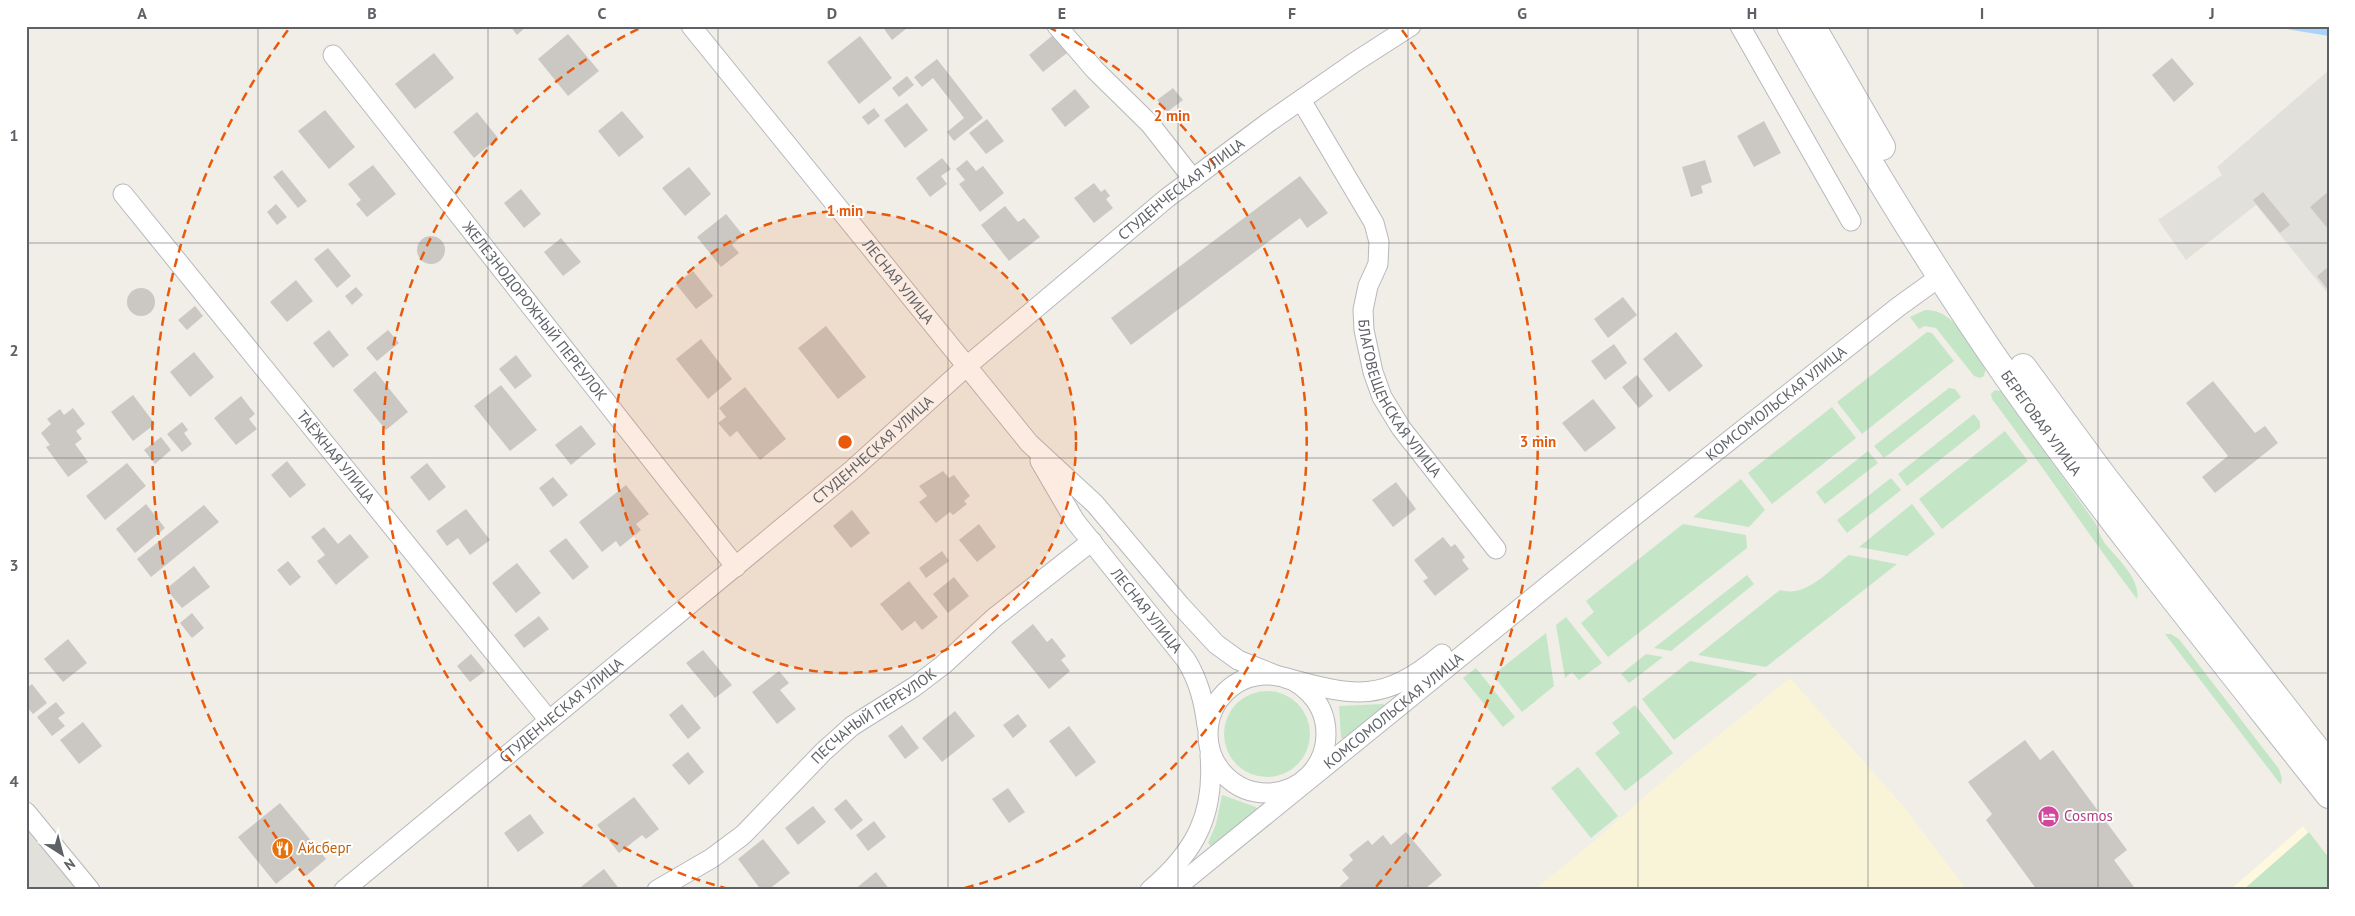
<svg xmlns="http://www.w3.org/2000/svg" width="2355" height="916" viewBox="0 0 2355 916" font-family="'PT Sans',sans-serif">
<rect width="100%" height="100%" fill="#f0eee7"/>
<path fill="#fdf8de" d="M 2303,826 L 2329,858 L 2329,890 L 2230,890 Z"/>
<path fill="#e1e0db" d="M 2329,70 L 2329,295 L 2256,205 L 2186,260 L 2158,220 L 2222,175 L 2217,167 Z
M 26,812 L 90,890 L 26,890 Z"/>
<path fill="#c4e6c7" d="M 1925,310 C 1954,308 1971,347 1986,367 L 1984,376 L 1980,378 L 1974,376 L 1936,328 L 1925,326 L 1919,329 L 1910,317 Z
M 1927,332 L 1932,333 L 1954,361 L 1862,434 L 1837,402 Z
M 1949,388 L 1955,389 L 1961,397 L 1884,458 L 1874,446 Z
M 1995,390 L 2001,391 L 2096,524 C 2098,530 2100,536 2104,542 C 2115,557 2141,578 2137,599 C 2087,533 2042,465 1992,399 L 1991,394 Z
M 1832,407 L 1856,438 L 1772,504 L 1748,473 Z
M 1974,414 L 1980,422 L 1980,428 L 1907,486 L 1898,474 Z
M 2005,431 L 2028,461 L 1942,529 L 1919,499 Z
M 1868,451 L 1878,463 L 1825,504 L 1816,492 Z
M 1891,478 L 1901,490 L 1847,533 L 1837,520 Z
M 1741,479 L 1765,510 L 1749,527 L 1693,517 Z
M 1912,504 L 1935,534 L 1907,556 L 1859,547 Z
M 1683,524 L 1746,535 L 1747,548 L 1608,657 L 1581,623 L 1594,612 L 1586,601 Z
M 1849,555 L 1897,564 L 1766,667 L 1698,655 L 1780,590 C 1807,598 1829,570 1849,555 Z
M 1747,575 L 1754,584 L 1671,651 L 1654,648 Z
M 1566,617 L 1602,663 L 1579,680 L 1572,672 L 1565,678 L 1556,625 Z
M 1546,633 L 1554,686 L 1522,712 L 1493,675 Z
M 2165,634 L 2171,634 L 2179,639 L 2279,769 L 2282,778 L 2281,785 Z
M 1646,654 L 1663,657 L 1629,683 L 1621,674 Z
M 1690,661 L 1758,674 L 1674,740 L 1642,699 Z
M 1476,668 L 1515,717 L 1503,727 L 1463,678 Z
M1224 734a43 43 0 1 1 86 0a43 43 0 1 1-86 0Z
M 1383,704 L 1385,706 L 1345,739 L 1341,738 L 1339,706 Z
M 1635,705 L 1673,753 L 1625,791 L 1595,753 L 1620,733 L 1612,723 Z
M 1578,767 L 1618,816 L 1591,838 L 1551,788 Z
M 1222,795 L 1256,807 L 1257,809 L 1211,846 L 1208,843 L 1216,824 Z
M 2309,832 L 2329,858 L 2329,890 L 2243,890 Z"/>
<path fill="#f9f4d8" d="M 1790,678 L 1902,805 L 1967,890 L 1534,890 L 1592,843 L 1674,771 Z"/>
<path fill="#aad3fc" d="M 2281,26 L 2329,26 L 2329,36 L 2286,29 Z"/>
<path fill="#cbc8c4" d="M 510,26 L 527,26 L 517,35 Z
M 882,26 L 905,26 L 907,28 L 892,40 Z
M 568,34 L 599,71 L 568,96 L 538,59 Z
M 1053,35 L 1067,53 L 1043,72 L 1029,55 Z
M 860,36 L 892,78 L 859,104 L 827,62 Z
M 434,53 L 454,78 L 415,109 L 395,84 Z
M 2172,58 L 2194,84 L 2174,102 L 2152,75 Z
M 937,59 L 983,118 L 954,141 L 947,132 L 964,118 L 933,78 L 922,87 L 914,77 Z
M 907,76 L 914,85 L 899,97 L 892,88 Z
M 1173,88 L 1183,100 L 1167,112 L 1157,100 Z
M 1075,89 L 1090,107 L 1065,127 L 1051,109 Z
M 907,103 L 928,130 L 905,148 L 884,120 Z
M 874,108 L 880,116 L 868,125 L 862,117 Z
M 325,110 L 355,147 L 329,169 L 298,131 Z
M 622,111 L 644,137 L 619,157 L 598,131 Z
M 477,112 L 498,138 L 474,158 L 453,132 Z
M 987,119 L 1004,141 L 986,154 L 969,133 Z
M 1764,121 L 1781,153 L 1754,167 L 1737,136 Z
M 942,158 L 951,169 L 941,176 L 947,184 L 930,197 L 916,178 Z
M 967,160 L 976,171 L 983,166 L 1004,193 L 980,212 L 959,184 L 965,180 L 956,169 Z
M 1705,160 L 1712,182 L 1701,186 L 1703,193 L 1691,197 L 1682,167 Z
M 373,165 L 396,194 L 367,217 L 356,204 L 361,200 L 348,184 Z
M 689,167 L 711,194 L 685,216 L 662,188 Z
M 282,170 L 307,201 L 298,208 L 273,177 Z
M 1300,176 L 1328,213 L 1307,228 L 1300,218 L 1131,345 L 1111,318 Z
M 1094,183 L 1101,192 L 1105,189 L 1110,196 L 1106,199 L 1113,208 L 1094,223 L 1074,198 Z
M 521,189 L 541,214 L 524,228 L 504,203 Z
M 2329,191 L 2329,230 L 2310,207 Z
M 2263,192 L 2290,225 L 2280,233 L 2253,200 Z
M 276,204 L 287,217 L 277,225 L 267,212 Z
M 1005,206 L 1018,222 L 1024,218 L 1040,237 L 1009,261 L 981,225 Z
M 726,214 L 743,235 L 732,245 L 739,253 L 721,267 L 697,237 Z
M417 250a14 14 0 1 1 28 0a14 14 0 1 1-28 0Z
M 561,238 L 581,262 L 563,276 L 544,252 Z
M 328,248 L 351,276 L 337,288 L 314,259 Z
M 2328,267 L 2329,269 L 2329,291 L 2317,276 Z
M 693,271 L 713,296 L 696,309 L 676,284 Z
M 296,280 L 313,301 L 287,322 L 270,302 Z
M 356,287 L 363,295 L 352,305 L 345,296 Z
M127 302a14 14 0 1 1 28 0a14 14 0 1 1-28 0Z
M 1623,297 L 1637,315 L 1608,338 L 1594,319 Z
M 195,306 L 203,316 L 187,330 L 178,320 Z
M 826,326 L 866,377 L 838,399 L 798,348 Z
M 329,330 L 349,355 L 333,368 L 313,343 Z
M 388,330 L 399,343 L 377,361 L 366,348 Z
M 1676,332 L 1703,366 L 1669,392 L 1643,359 Z
M 701,339 L 732,379 L 708,399 L 676,359 Z
M 1614,344 L 1627,363 L 1605,380 L 1591,361 Z
M 194,352 L 214,377 L 190,397 L 170,372 Z
M 516,355 L 532,376 L 515,389 L 499,369 Z
M 375,371 L 408,412 L 386,430 L 353,390 Z
M 1637,375 L 1653,396 L 1639,408 L 1622,387 Z
M 2213,381 L 2255,433 L 2265,426 L 2278,443 L 2215,493 L 2202,477 L 2228,456 L 2186,403 Z
M 501,385 L 537,430 L 510,451 L 474,406 Z
M 745,387 L 786,439 L 760,460 L 737,431 L 730,437 L 718,423 L 726,417 L 719,408 Z
M 133,395 L 155,424 L 133,441 L 111,412 Z
M 241,396 L 255,414 L 249,419 L 257,429 L 236,445 L 214,418 Z
M 1593,399 L 1616,428 L 1585,452 L 1562,423 Z
M 73,408 L 85,424 L 76,431 L 82,439 L 75,444 L 88,462 L 68,477 L 46,447 L 50,445 L 41,433 L 51,424 L 47,419 L 60,409 L 64,415 Z
M 182,422 L 188,430 L 184,433 L 192,444 L 182,452 L 167,434 Z
M 581,425 L 596,444 L 571,465 L 555,445 Z
M 161,437 L 171,450 L 155,464 L 144,450 Z
M 287,461 L 306,485 L 290,498 L 271,475 Z
M 127,463 L 146,486 L 105,520 L 86,496 Z
M 427,463 L 446,487 L 429,501 L 410,477 Z
M 943,471 L 949,478 L 954,475 L 970,496 L 964,501 L 967,504 L 953,515 L 950,512 L 936,523 L 919,502 L 927,496 L 919,486 Z
M 553,477 L 568,495 L 553,507 L 539,488 Z
M 1396,482 L 1416,509 L 1393,527 L 1372,500 Z
M 626,485 L 649,514 L 636,524 L 641,530 L 620,547 L 616,541 L 602,552 L 579,522 Z
M 146,504 L 165,528 L 135,553 L 116,529 Z
M 204,505 L 219,522 L 151,577 L 137,559 Z
M 466,509 L 490,540 L 470,555 L 458,538 L 447,546 L 436,531 Z
M 852,510 L 870,533 L 851,548 L 833,526 Z
M 979,524 L 996,547 L 977,562 L 959,540 Z
M 324,527 L 338,544 L 350,534 L 369,557 L 336,585 L 317,561 L 325,555 L 311,537 Z
M 1443,537 L 1451,547 L 1455,544 L 1465,557 L 1462,560 L 1469,569 L 1435,596 L 1423,581 L 1428,578 L 1414,560 Z
M 566,538 L 589,567 L 573,580 L 549,551 Z
M 942,551 L 949,561 L 926,578 L 919,568 Z
M 288,561 L 301,577 L 290,586 L 277,570 Z
M 517,563 L 541,593 L 516,613 L 492,583 Z
M 194,566 L 210,587 L 182,608 L 166,589 Z
M 954,577 L 969,596 L 948,613 L 933,594 Z
M 909,581 L 938,617 L 922,630 L 915,621 L 902,631 L 880,604 Z
M 192,613 L 204,628 L 192,638 L 180,623 Z
M 539,616 L 549,629 L 524,648 L 514,635 Z
M 1033,624 L 1047,642 L 1052,638 L 1066,656 L 1061,660 L 1070,671 L 1049,689 L 1011,642 Z
M 68,639 L 87,663 L 63,682 L 44,659 Z
M 703,650 L 732,685 L 715,698 L 686,663 Z
M 471,654 L 485,671 L 470,682 L 457,666 Z
M 779,671 L 789,683 L 780,690 L 796,709 L 777,724 L 752,692 Z
M 32,684 L 47,703 L 33,714 L 26,706 L 26,689 Z
M 56,702 L 65,713 L 58,718 L 65,726 L 52,736 L 37,717 Z
M 682,704 L 701,728 L 688,739 L 669,715 Z
M 955,711 L 975,736 L 942,762 L 922,738 Z
M 1018,714 L 1027,726 L 1013,738 L 1003,725 Z
M 83,722 L 102,746 L 79,764 L 60,740 Z
M 902,725 L 919,748 L 905,759 L 888,736 Z
M 1069,726 L 1096,762 L 1076,777 L 1049,741 Z
M 2025,740 L 2040,760 L 2053,750 L 2127,850 L 2114,860 L 2134,887 L 2129,890 L 2037,890 L 1986,820 L 1992,814 L 1968,782 Z
M 688,752 L 704,772 L 689,785 L 672,765 Z
M 1008,788 L 1025,812 L 1009,823 L 992,799 Z
M 634,797 L 659,829 L 646,839 L 642,835 L 619,853 L 597,825 Z
M 846,799 L 863,820 L 851,830 L 834,809 Z
M 280,803 L 326,859 L 306,876 L 298,866 L 276,884 L 238,837 Z
M 813,806 L 826,822 L 798,845 L 785,828 Z
M 530,814 L 544,833 L 518,852 L 504,833 Z
M 874,821 L 886,837 L 868,851 L 856,835 Z
M 1406,832 L 1442,875 L 1426,888 L 1428,890 L 1336,890 L 1349,878 L 1342,870 L 1353,860 L 1349,855 L 1368,840 L 1372,845 L 1383,835 L 1391,845 Z
M 763,839 L 790,873 L 768,890 L 761,890 L 738,859 Z
M 604,869 L 620,890 L 577,890 Z
M 876,872 L 890,890 L 854,890 Z"/>
<g fill="none" stroke-linecap="round" stroke-linejoin="round">
<defs>
<g id="street">
<path id="s1" d="M 691,26 L 1029,443 L 1095,504 L 1180,605 L 1216,644 L 1238,660 L 1278,676"/>
<path d="M 1057,26 L 1095,70 L 1150,124 L 1193,179"/>
<path d="M 1740,26 L 1851,221"/>
<path id="s2" d="M 333,55 L 736,567"/>
<path id="s3" d="M 1301,100 L 1374,223 L 1379,242 L 1378,264 L 1368,286 L 1363,310 L 1364,330 L 1373,372 L 1382,397 L 1401,428 L 1496,549"/>
<path id="s4" d="M 123,194 L 548,719"/>
<path id="s5" d="M 1040,461 L 1075,521 L 1186,660 C 1199,681 1204,702 1207,726"/>
<circle cx="1267" cy="734" r="59"/>
<path d="M 1286,678 C 1356,697 1383,703 1442,654"/>
<path d="M 26,812 L 90,890"/>
<path id="s6" d="M 344,890 L 852,470 L 967,366 L 1167,198 L 1269,122 L 1355,62 L 1411,26"/>
<path id="s7" d="M 657,890 L 712,858 L 743,835 L 823,752 L 852,726 L 914,687 L 943,665 L 994,618 L 1092,541"/>
<path d="M 1150,890 C 1195,852 1215,815 1210,755"/>
<path id="s8" d="M 1173,890 L 1614,532 L 1898,307 L 1941,276"/>
</g>
<g id="secondary">
<path id="s9" d="M 1790,26 C 1858,146 1930,266 2009,379 C 2110,522 2221,658 2329,795"/>
<path d="M 1812,26 L 1882,147"/>
<path d="M 2023,367 L 2104,477 L 2329,765"/>
</g>
</defs>
<use href="#street" stroke="#b7b8bc" stroke-width="21"/>
<use href="#secondary" stroke="#b8babf" stroke-width="28"/>
<use href="#street" stroke="#fff" stroke-width="19"/>
<use href="#secondary" stroke="#fff" stroke-width="26"/>
</g>
<path fill="none" stroke="#5e6166" stroke-width="1" stroke-opacity="0.55" d="M 258,26 L 258,890M 488,26 L 488,890M 718,26 L 718,890M 948,26 L 948,890M 1178,26 L 1178,890M 1408,26 L 1408,890M 1638,26 L 1638,890M 1868,26 L 1868,890M 2098,26 L 2098,890M 26,243 L 2329,243M 26,458 L 2329,458M 26,673 L 2329,673"/>
<circle cx="845" cy="442" r="231" fill="#e8590c" fill-opacity=".12"/>
<g fill="none" stroke="#e8590c" stroke-width="2.5" stroke-dasharray="9 6">
<circle cx="845" cy="442" r="231"/>
<path d="M729 889A462 462 0 0 1 642 27M1048 27A462 462 0 0 1 961 889"/>
<path d="M314 887A693 693 0 0 1 288 30M1402 30A693 693 0 0 1 1376 887"/>
</g>
<defs>
<symbol id="hotel-disc" viewBox="-11 -11 22 22"><circle r="9.5" fill="#d1479c" stroke="#fff"/><path d="M-6-4.5h1.5V1H6V5H4.5V3h-9V5H-6ZM-4 0a1.8 1.8 0 1 1 3.6 0ZM.5 0V-2.5h3Q6-2.5 6 0Z" fill="#fff"/></symbol>
<symbol id="restaurant-disc" viewBox="-11 -11 22 22"><circle r="9.5" fill="#e8710a" stroke="#fff"/><path d="M-5-6h1v4h1v-4h1v4h1v-4h1v5L-1.5 .5V6h-2V.5L-5-1ZM5-6V6H3V1.5H1.5Q1.5-4 5-6Z" fill="#fff"/></symbol>
</defs>
<g fill-rule="evenodd">
<use href="#hotel-disc" x="2036" y="804" width="25" height="25"/>
<use href="#restaurant-disc" x="270" y="836" width="25" height="25"/>
</g>
<g text-anchor="middle" stroke-width="4" stroke-linejoin="round" paint-order="stroke">
<g font-size="15" fill="#5e6166" stroke="#fff">
<text dy="5" stroke="none"><textPath href="#s6" startOffset="1092">СТУДЕНЧЕСКАЯ УЛИЦА</textPath></text>
<text dy="5" stroke="none"><textPath href="#s1" startOffset="329">ЛЕСНАЯ УЛИЦА</textPath></text>
<text dy="5" stroke="none"><textPath href="#s2" startOffset="326">ЖЕЛЕЗНОДОРОЖНЫЙ ПЕРЕУЛОК</textPath></text>
<text dy="5" stroke="none"><textPath href="#s3" startOffset="331">БЛАГОВЕЩЕНСКАЯ УЛИЦА</textPath></text>
<text dy="5" stroke="none"><textPath href="#s8" startOffset="775">КОМСОМОЛЬСКАЯ УЛИЦА</textPath></text>
<text dy="5" stroke="none"><textPath href="#s9" startOffset="470">БЕРЕГОВАЯ УЛИЦА</textPath></text>
<text dy="5" stroke="none"><textPath href="#s6" startOffset="688">СТУДЕНЧЕСКАЯ УЛИЦА</textPath></text>
<text dy="5" stroke="none"><textPath href="#s4" startOffset="338">ТАЁЖНАЯ УЛИЦА</textPath></text>
<text dy="5" stroke="none"><textPath href="#s5" startOffset="184">ЛЕСНАЯ УЛИЦА</textPath></text>
<text dy="5" stroke="none"><textPath href="#s6" startOffset="282">СТУДЕНЧЕСКАЯ УЛИЦА</textPath></text>
<text dy="5" stroke="none"><textPath href="#s8" startOffset="284">КОМСОМОЛЬСКАЯ УЛИЦА</textPath></text>
<text dy="5" stroke="none"><textPath href="#s7" startOffset="280">ПЕСЧАНЫЙ ПЕРЕУЛОК</textPath></text>
</g>
<g font-size="15" fill="#b23c85" stroke="#fff" text-anchor="start">
<text x="2064" y="821">Cosmos</text>
</g>
<g font-size="15" fill="#c56008" stroke="#fff" text-anchor="start">
<text x="298" y="853">Айсберг</text>
</g>
</g>
<circle cx="845" cy="442" r="8" fill="#e8590c" stroke="#fff" stroke-width="2.5"/>
<g font-size="15" text-anchor="middle" font-weight="bold" fill="#e8590c" stroke="#fff" stroke-width="4" stroke-linejoin="round" paint-order="stroke">
<text x="1172" y="121">2 min</text>
<text x="845" y="216">1 min</text>
<text x="1538" y="447">3 min</text>
</g>
<rect width="2355" height="916" fill="none" stroke="#ffffff" stroke-width="55"/>
<g transform="translate(62 854) rotate(144)" stroke="#ffffff" stroke-width="4" paint-order="stroke">
<path d="M0-4L9 19L0 12L-9 19Z" fill="#5e6166"/>
<text y="-8" font-size="14" font-weight="bold" text-anchor="middle" fill="#5e6166">N</text>
</g>
<rect x="28" y="28" width="2300" height="860" fill="none" stroke="#5e6166" stroke-width="2"/>
<g font-size="16" text-anchor="middle" font-weight="bold" fill="#5e6166">
<text x="142" y="19">A</text>
<text x="372" y="19">B</text>
<text x="602" y="19">C</text>
<text x="832" y="19">D</text>
<text x="1062" y="19">E</text>
<text x="1292" y="19">F</text>
<text x="1522" y="19">G</text>
<text x="1752" y="19">H</text>
<text x="1982" y="19">I</text>
<text x="2212" y="19">J</text>
<text x="14" y="141">1</text>
<text x="14" y="356">2</text>
<text x="14" y="571">3</text>
<text x="14" y="787">4</text>
</g>
</svg>
